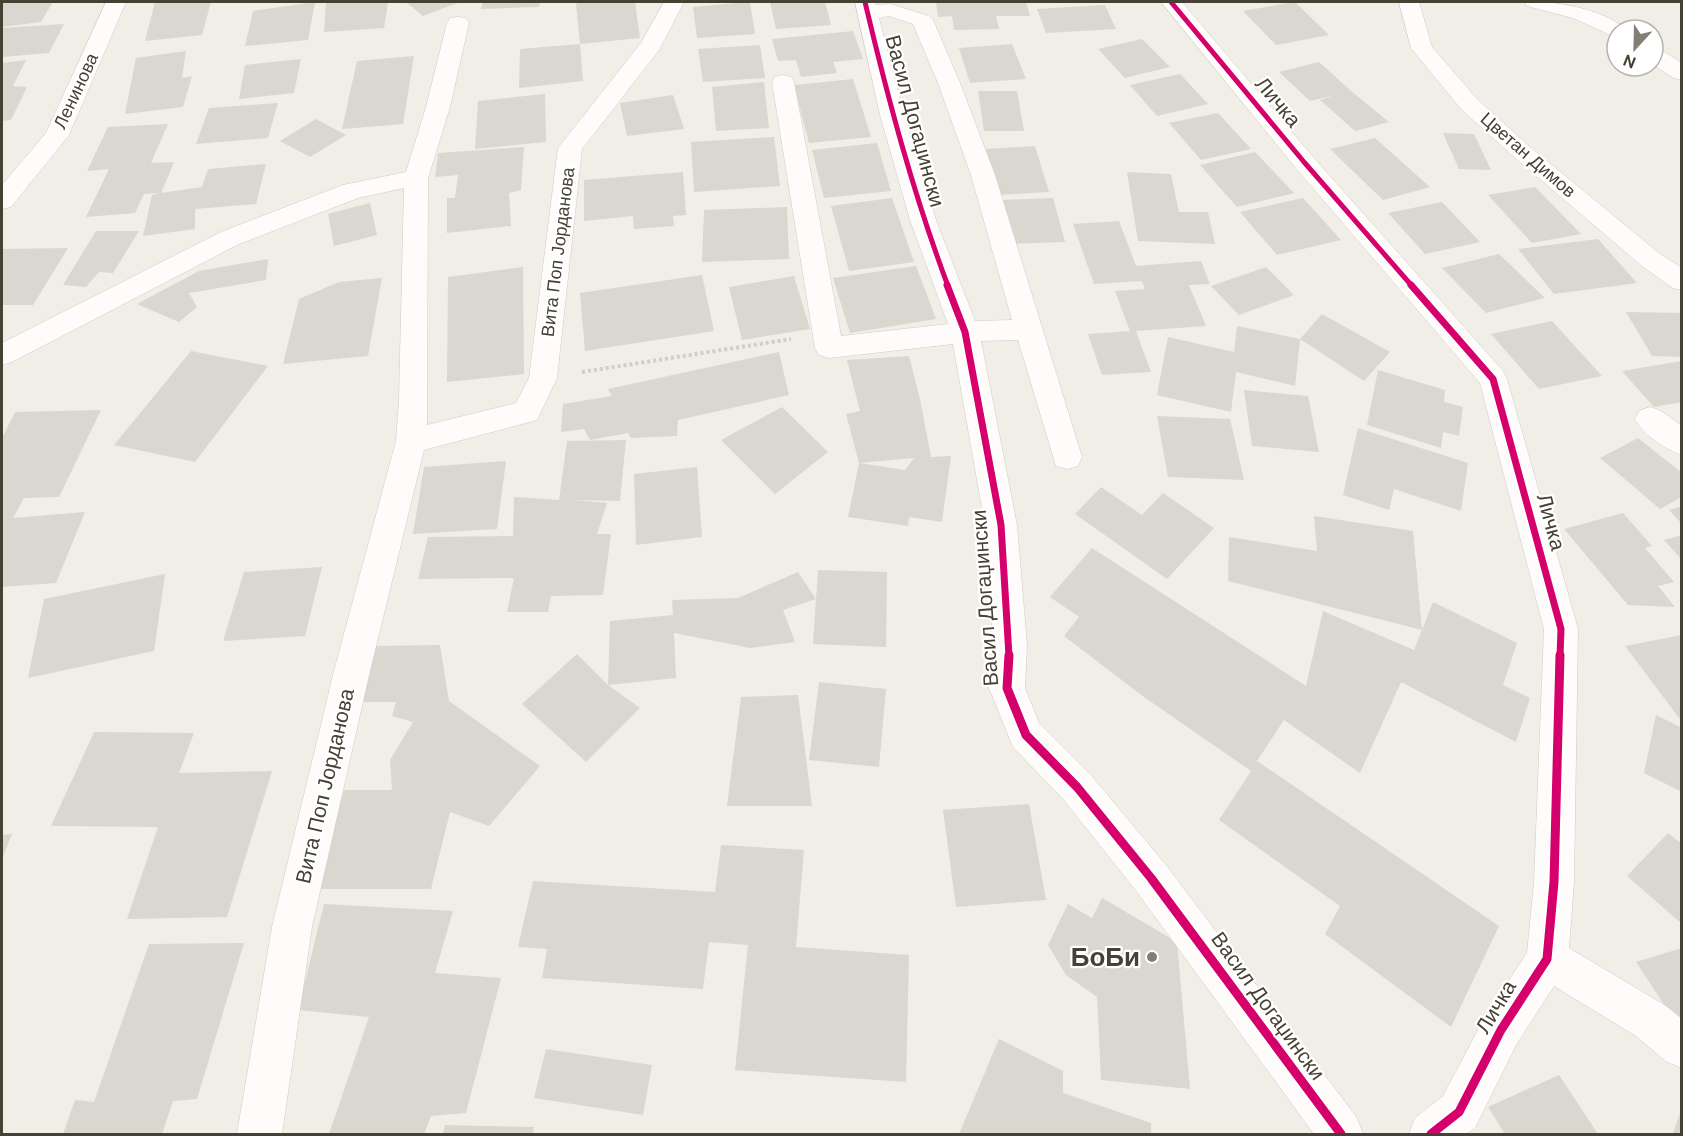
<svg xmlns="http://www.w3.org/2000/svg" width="1683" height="1136" viewBox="0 0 1683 1136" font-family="'DM Sans',sans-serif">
<rect width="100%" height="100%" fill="#f0eee6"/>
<path fill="#d9d7cf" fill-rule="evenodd" d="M 2,2 L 53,2 L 41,22 L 2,27 Z
M 155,2 L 211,2 L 202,35 L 145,41 Z
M 315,2 L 308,40 L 245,46 L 253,11 Z
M 326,2 L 388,2 L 384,28 L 324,32 Z
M 406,2 L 460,2 L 423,16 Z
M 483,2 L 540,2 L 539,7 L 481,9 Z
M 588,2 L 635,2 L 640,38 L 580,44 L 576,3 Z
M 750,2 L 755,34 L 697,38 L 693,7 Z
M 770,2 L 825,2 L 831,25 L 776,29 Z
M 936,2 L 1026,2 L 1030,16 L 996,16 L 999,29 L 954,30 L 952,16 L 938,17 Z
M 1295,2 L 1329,35 L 1276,45 L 1243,11 Z
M 1105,5 L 1116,29 L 1046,33 L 1037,9 Z
M 64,24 L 49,53 L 2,57 L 2,28 Z
M 853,31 L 863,59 L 833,62 L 837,73 L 801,77 L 796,60 L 778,61 L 772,39 Z
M 1142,39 L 1170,67 L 1125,78 L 1098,49 Z
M 580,44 L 583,81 L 519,88 L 520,49 Z
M 1012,44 L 1026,79 L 970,83 L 959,48 Z
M 760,45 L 765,78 L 703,82 L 698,49 Z
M 186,51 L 182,78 L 192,76 L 183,107 L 125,114 L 136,58 Z
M 414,56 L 403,124 L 342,129 L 357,61 Z
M 301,59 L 294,93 L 239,99 L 245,65 Z
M 26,60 L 13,86 L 27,87 L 11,120 L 2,121 L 2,63 Z
M 1319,62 L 1351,91 L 1389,122 L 1355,131 L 1320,100 L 1334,95 L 1310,101 L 1279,72 Z
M 1180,74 L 1208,104 L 1157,116 L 1130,85 Z
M 853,79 L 871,137 L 809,143 L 794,85 Z
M 764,82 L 769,128 L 716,131 L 712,87 Z
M 978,91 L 1017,91 L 1024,131 L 984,131 Z
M 545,94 L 546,142 L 475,149 L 478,101 Z
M 673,95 L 684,129 L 627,136 L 620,103 Z
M 278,103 L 268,138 L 196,144 L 209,108 Z
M 1218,113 L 1251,149 L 1201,160 L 1169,123 Z
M 316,119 L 346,135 L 310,157 L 280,141 Z
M 168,124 L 151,163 L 174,162 L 161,193 L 202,187 L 208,169 L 266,164 L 256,204 L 195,209 L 195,229 L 143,236 L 152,195 L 159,193 L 144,194 L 135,213 L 86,217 L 109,169 L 87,171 L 108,127 Z
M 1443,133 L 1474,134 L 1491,170 L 1459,169 Z
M 774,137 L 780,186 L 694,192 L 691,142 Z
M 1375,138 L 1430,187 L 1383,200 L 1330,149 Z
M 877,143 L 891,191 L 824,198 L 812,150 Z
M 1035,146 L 1049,192 L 997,195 L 985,149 Z
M 524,147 L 521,190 L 509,193 L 511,226 L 447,233 L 447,198 L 455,198 L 458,175 L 435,177 L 438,153 Z
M 1255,152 L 1294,193 L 1237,207 L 1200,165 Z
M 683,172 L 686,215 L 673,216 L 674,226 L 634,229 L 633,216 L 584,221 L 584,180 Z
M 1127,172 L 1171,174 L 1179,212 L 1208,212 L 1215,244 L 1138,241 Z
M 1535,187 L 1581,234 L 1532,243 L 1488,195 Z
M 892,198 L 914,262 L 849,271 L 831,206 Z
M 1053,198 L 1065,242 L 1011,244 L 1001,200 Z
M 1303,198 L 1341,240 L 1277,255 L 1240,212 Z
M 1442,202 L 1480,242 L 1425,254 L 1388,213 Z
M 370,203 L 377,235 L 334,246 L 328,214 Z
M 787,207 L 789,259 L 702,262 L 704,210 Z
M 1119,221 L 1136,266 L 1201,261 L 1210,284 L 1189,285 L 1206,326 L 1136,331 L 1151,372 L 1102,375 L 1088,334 L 1130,331 L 1115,291 L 1145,289 L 1142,281 L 1094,284 L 1073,224 Z
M 96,231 L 139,231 L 113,273 L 99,272 L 86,287 L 63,285 Z
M 1598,239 L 1637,283 L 1554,294 L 1518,249 Z
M 68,248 L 33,305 L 2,305 L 2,249 Z
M 1499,254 L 1545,298 L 1486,313 L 1442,268 Z
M 268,259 L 266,280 L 189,293 L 197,307 L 179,322 L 137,304 L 199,271 Z
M 916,266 L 936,319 L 850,333 L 833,278 Z
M 523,267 L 524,374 L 447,382 L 448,277 Z
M 1266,267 L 1294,295 L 1239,315 L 1211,286 Z
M 702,275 L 714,331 L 585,351 L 580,293 Z
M 794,276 L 810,329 L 742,340 L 729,287 Z
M 382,278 L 368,356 L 283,364 L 299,299 L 339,282 Z
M 1626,312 L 1682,313 L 1682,357 L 1652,356 Z
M 1322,314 L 1390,352 L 1364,381 L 1300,339 Z
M 1552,321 L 1602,376 L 1539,389 L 1491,334 Z
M 1237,326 L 1300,339 L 1295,386 L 1236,372 L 1231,412 L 1157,395 L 1168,337 L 1234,352 Z
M 191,351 L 268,366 L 195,462 L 114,445 Z
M 779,352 L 789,395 L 678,420 L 677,436 L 631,438 L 628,433 L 590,440 L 584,429 L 561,432 L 563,404 L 612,396 L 608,389 Z
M 909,356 L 920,399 L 931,457 L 951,456 L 942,522 L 909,517 L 908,526 L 848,517 L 859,463 L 846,414 L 860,411 L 847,360 ZM 914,458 L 905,470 L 859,463 Z
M 1682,361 L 1682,402 L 1654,407 L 1622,371 Z
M 1378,370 L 1445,390 L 1444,402 L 1463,407 L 1459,436 L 1443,432 L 1441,448 L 1367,425 Z
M 1244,390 L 1308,396 L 1319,452 L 1252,446 Z
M 782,407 L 828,452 L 775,494 L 721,440 Z
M 101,410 L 59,497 L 24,498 L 13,518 L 85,512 L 56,583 L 2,587 L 2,438 L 15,412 Z
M 1157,416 L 1230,419 L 1244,480 L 1168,477 Z
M 1358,428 L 1468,463 L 1461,511 L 1394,489 L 1389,510 L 1343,495 Z
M 1638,438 L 1682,473 L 1682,497 L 1660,509 L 1600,458 Z
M 626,440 L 620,501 L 573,500 L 607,503 L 597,534 L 611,534 L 603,595 L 551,596 L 548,612 L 507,612 L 514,578 L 418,579 L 428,537 L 513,536 L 514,497 L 559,500 L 567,441 Z
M 506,461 L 497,529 L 413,534 L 424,467 Z
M 697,467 L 702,537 L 636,545 L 634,474 Z
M 1101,487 L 1142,515 L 1163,493 L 1214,528 L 1167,579 L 1075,514 Z
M 1682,506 L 1682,524 L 1669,510 Z
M 1623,513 L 1652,546 L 1645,548 L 1674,582 L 1658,586 L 1675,607 L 1628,605 L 1564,529 Z
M 1314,516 L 1413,531 L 1422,630 L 1228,581 L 1229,537 L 1317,551 Z
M 1682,535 L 1682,560 L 1664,540 Z
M 1092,548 L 1306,686 L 1323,611 L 1414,650 L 1433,602 L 1517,643 L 1503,685 L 1530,698 L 1516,742 L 1401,682 L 1360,773 L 1284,720 L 1257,761 L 1499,926 L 1451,1027 L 1325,934 L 1340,906 L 1219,820 L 1251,771 L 1144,697 L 1064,636 L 1079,617 L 1050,597 Z
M 322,567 L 305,636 L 223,641 L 244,572 Z
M 818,570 L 887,572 L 886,647 L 813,644 Z
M 798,572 L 816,599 L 783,610 L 795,642 L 750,648 L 674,633 L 676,678 L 608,685 L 610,621 L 673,615 L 672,600 L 738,598 Z
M 165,574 L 154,651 L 28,678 L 44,599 Z
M 1682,635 L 1682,722 L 1625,646 Z
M 440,645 L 449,701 L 540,766 L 489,826 L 450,812 L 431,889 L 316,889 L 344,790 L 392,790 L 390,760 L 413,722 L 392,716 L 396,702 L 360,702 L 375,646 Z
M 577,654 L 608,685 L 640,708 L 586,762 L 522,704 Z
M 819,682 L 886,689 L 879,767 L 809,760 Z
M 798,695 L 812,806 L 727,806 L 741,697 Z
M 1656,715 L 1682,728 L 1682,792 L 1644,773 Z
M 94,732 L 194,733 L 179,773 L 272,771 L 227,917 L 127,919 L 158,827 L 51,826 Z
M 1029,804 L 1046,900 L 956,907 L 943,810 Z
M 1668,833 L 1682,844 L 1682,924 L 1627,876 Z
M 12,834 L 2,859 L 2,835 Z
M 721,845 L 804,850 L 796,947 L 909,955 L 906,1082 L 735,1070 L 748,945 L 709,942 L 703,989 L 542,978 L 547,949 L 518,947 L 533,881 L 715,892 Z
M 1102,898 L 1177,942 L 1190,1089 L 1101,1080 L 1097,997 L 1066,975 L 1048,945 L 1068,904 L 1092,918 Z
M 324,904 L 453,911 L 435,973 L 501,978 L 466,1113 L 431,1116 L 424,1134 L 329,1134 L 369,1017 L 298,1010 Z
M 244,943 L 197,1099 L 173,1101 L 162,1134 L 63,1134 L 75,1100 L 94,1102 L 149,944 Z
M 1682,948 L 1682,1032 L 1636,962 Z
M 999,1039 L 1063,1071 L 1063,1093 L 1151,1123 L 1151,1134 L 959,1134 Z
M 546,1049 L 652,1065 L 643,1115 L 534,1098 Z
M 1559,1075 L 1598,1134 L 1505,1134 L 1488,1107 Z
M 1681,1110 L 1682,1134 L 1673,1134 Z
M 445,1125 L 534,1127 L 533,1134 L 443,1134 Z"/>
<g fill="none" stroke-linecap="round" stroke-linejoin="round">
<defs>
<path id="minor" d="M 106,2 L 126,2 L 69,135 L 11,207 L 2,209 L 2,185 L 46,133 Z
M 664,2 L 684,2 L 659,50 L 582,149 L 557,378 L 537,420 L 424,450 L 370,671 L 312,927 L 282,1134 L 237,1134 L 272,927 L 334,671 L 396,441 L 399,400 L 404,188 L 358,198 L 239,244 L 12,362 L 2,365 L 2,343 L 221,232 L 343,185 L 406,172 L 426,107 L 447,23 L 450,18 L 458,17 L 466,18 L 469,23 L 450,107 L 428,178 L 427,425 L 516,403 L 529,378 L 558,148 L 641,43 Z
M 855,2 L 875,2 L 876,5 L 890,4 L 929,16 L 933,20 L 960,83 L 995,175 L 1082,457 L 1078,466 L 1067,469 L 1056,466 L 1018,340 L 981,341 L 1017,525 L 1027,645 L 1025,688 L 1039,723 L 1090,774 L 1165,864 L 1357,1118 L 1363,1134 L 1314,1134 L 1137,892 L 1064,800 L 1013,747 L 989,688 L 993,645 L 985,525 L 953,344 L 829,358 L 819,355 L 815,348 L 772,82 L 775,77 L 783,75 L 791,77 L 794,82 L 841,336 L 948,324 L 910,220 L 880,115 ZM 889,16 L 913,24 L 938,83 L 971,175 L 1012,320 L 975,321 L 936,220 L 904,115 L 879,18 Z
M 1161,2 L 1182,2 L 1313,157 L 1503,371 L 1507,379 L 1578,629 L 1574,882 L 1569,948 L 1666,1006 L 1682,1019 L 1682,1068 L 1667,1062 L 1636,1036 L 1554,986 L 1516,1045 L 1475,1128 L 1466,1134 L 1409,1134 L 1415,1118 L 1443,1096 L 1486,1015 L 1527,953 L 1534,882 L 1544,629 L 1480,383 L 1295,167 Z
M 1399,2 L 1419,2 L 1432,47 L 1477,99 L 1530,147 L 1660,254 L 1682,268 L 1682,290 L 1673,288 L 1642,266 L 1514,157 L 1461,109 L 1411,48 Z
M 1524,2 C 1552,0 1605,9 1626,30 L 1617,30 L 1617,38 L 1573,18 L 1527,6 Z
M 1653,48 L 1661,50 L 1682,63 L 1682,80 L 1674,78 L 1653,65 Z
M 1650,407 L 1661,411 L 1682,426 L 1682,455 C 1665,449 1643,435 1635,419 L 1639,411 Z"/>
</defs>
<use href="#minor" stroke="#ceccc4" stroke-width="1"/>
<path stroke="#d0cec9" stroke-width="4" stroke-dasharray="3 3" stroke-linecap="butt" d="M 582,372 L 791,339"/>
<use href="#minor" fill="#fdfcfb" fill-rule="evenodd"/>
<defs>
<path id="cycleway-far2" d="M 865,2 C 888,99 913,193 948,286
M 1171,2 L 1304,162 L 1412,286"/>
<path id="cycleway-far1" d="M 947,285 L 965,332 L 1001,525 L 1009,656
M 1411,285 L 1493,379 L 1561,629 L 1560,656"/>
<path id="cycleway" d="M 1009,655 L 1007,688 L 1026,735 L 1077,787 L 1151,878 L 1341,1134
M 1431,1134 L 1459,1112 L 1501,1030 L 1547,959 L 1554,882 L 1560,655"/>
</defs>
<use href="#cycleway-far2" stroke="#fff" stroke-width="8"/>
<use href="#cycleway-far1" stroke="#fff" stroke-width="10"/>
<use href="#cycleway" stroke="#fff" stroke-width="13"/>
<use href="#cycleway-far2" stroke="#d6006c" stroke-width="5"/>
<use href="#cycleway-far1" stroke="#d6006c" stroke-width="7"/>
<use href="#cycleway" stroke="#d6006c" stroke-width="9"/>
</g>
<circle fill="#817e72" stroke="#fff" stroke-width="2" cx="1152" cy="957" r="6"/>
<g text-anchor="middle" stroke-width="4.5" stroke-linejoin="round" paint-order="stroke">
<g font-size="18" fill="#454133" stroke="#fff">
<text transform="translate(76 91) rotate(-65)" y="6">Ленинова</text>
<text transform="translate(1528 155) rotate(41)" y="6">Цветан Димов</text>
<text transform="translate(558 252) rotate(-83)" y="6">Вита Поп Јорданова</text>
</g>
<g font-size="21" fill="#454133" stroke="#fff">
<text transform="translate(1278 102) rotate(50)" y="7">Личка</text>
<text transform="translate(915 121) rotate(75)" y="7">Васил Догаџински</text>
<text transform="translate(1551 522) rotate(75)" y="7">Личка</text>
<text transform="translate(985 598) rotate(-94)" y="7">Васил Догаџински</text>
<text transform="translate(325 786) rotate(-77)" y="7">Вита Поп Јорданова</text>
<text transform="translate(1268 1006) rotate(54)" y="7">Васил Догаџински</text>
<text transform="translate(1496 1007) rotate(-59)" y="7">Личка</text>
</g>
<g font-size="26" font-weight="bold" fill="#454133" stroke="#fff" text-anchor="end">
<text x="1140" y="966">БоБи</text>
</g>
</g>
<rect width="1683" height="1136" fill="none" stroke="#454133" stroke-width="6"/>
<g transform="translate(1635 48) rotate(202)"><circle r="28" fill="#ffffff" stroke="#b5b3ad" stroke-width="1.5"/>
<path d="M0-4.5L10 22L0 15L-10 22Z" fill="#817e72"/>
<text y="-9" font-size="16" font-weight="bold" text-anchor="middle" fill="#454133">N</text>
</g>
</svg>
